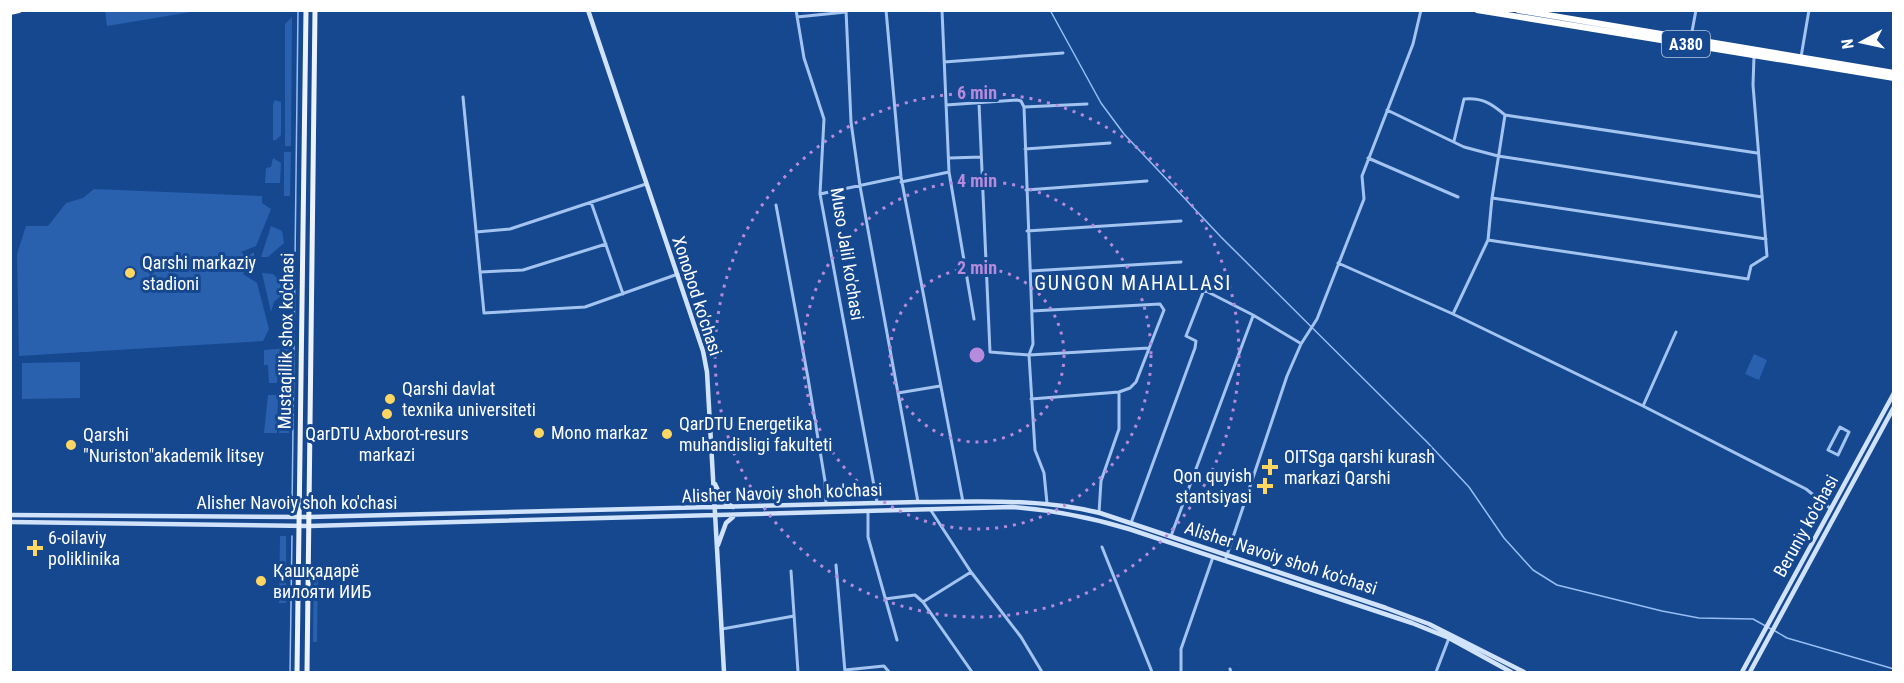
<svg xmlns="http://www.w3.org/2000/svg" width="1904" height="683" viewBox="0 0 1904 683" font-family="'Roboto Condensed',sans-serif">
<rect width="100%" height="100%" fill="#164890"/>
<path fill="#2961af" d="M 105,10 L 197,10 L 197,11 L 107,26 Z
M 292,17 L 291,146 L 285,146 L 285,24 Z
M 275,100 L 281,102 L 281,135 L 276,140 L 273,140 L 273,104 Z
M 284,152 L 291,152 L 290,196 L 284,196 Z
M 273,158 L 281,163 L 280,183 L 265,183 L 266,168 L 271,167 Z
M 94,189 L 262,196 L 262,203 L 271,209 L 256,246 L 241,252 L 246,257 L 254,252 L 254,256 L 246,259 L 246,269 L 243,274 L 257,283 L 269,329 L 263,341 L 19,356 L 17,254 L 26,226 L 48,226 L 66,203 L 83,198 Z
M 271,226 L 282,231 L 284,243 L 268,257 L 261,257 Z
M 262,273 L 273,274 L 284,285 L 285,292 L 274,302 L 271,312 Z
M 289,348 L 289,385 L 281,385 L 281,357 L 278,356 L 277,383 L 269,383 L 268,365 L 264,365 L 264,350 Z
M 1754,354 L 1767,360 L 1759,380 L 1745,374 Z
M 80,362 L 80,398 L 22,399 L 22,363 Z
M 282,392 L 289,392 L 289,433 L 279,433 L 279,395 Z
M 268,395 L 278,395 L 277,433 L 264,433 Z
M 185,449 L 206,450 L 206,462 L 185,462 Z
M 280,536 L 286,536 L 286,603 L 279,603 Z
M 318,565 L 317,642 L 313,642 L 314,570 Z"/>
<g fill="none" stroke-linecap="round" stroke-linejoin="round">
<path stroke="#96bef3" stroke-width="1.5" d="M 1050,10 L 1101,103 L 1124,134 L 1221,237 L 1427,442 L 1469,487 L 1504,538 L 1533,570 L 1557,585 L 1662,611 L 1699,618 L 1753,619 L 1771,629
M 292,510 L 298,10
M 1775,631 L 1787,638 L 1894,669
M 290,672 L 292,536"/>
<path stroke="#a3c4f0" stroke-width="3" d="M 796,10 L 804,58 L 824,119 L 820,194 L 877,502
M 846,10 L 851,122 L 860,186 L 918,502
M 886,10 L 901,177 L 963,502
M 942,10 L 949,172 L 974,319
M 797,17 L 846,12
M 1691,37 L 1696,10
M 1801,57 L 1809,10
M 944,62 L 1063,53
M 463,97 L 484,313 L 585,307 L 678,274
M 979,103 L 990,352 L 1029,355 L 1149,348
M 946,105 L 1017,100 L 1021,101 L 1024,107 L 1033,344 L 1029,355 L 1035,450 L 1044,473 L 1047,503
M 1024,107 L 1087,104
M 1387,110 L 1464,147 L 1498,156 L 1762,197
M 1454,141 L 1464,99 C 1482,97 1492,104 1505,115 L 1757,153
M 1025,149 L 1110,143
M 950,158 L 981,157
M 1368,158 L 1458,197
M 901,182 L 949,172
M 1026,190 L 1147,181
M 820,194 L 900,177
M 1492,198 L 1766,239
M 591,202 L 623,294
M 776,205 L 808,378 L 825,481 L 826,504
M 1027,231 L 1181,221
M 476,232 L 510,229 L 646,184
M 1488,240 L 1748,279 L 1751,266 L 1767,256 L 1753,85 L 1754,56
M 1338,263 L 1453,314 L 1643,406 L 1806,489 L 1831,509
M 1030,271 L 1181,262
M 481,272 L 523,270 L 606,244
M 1453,314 L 1488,240 L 1492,198 L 1505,115
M 898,393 L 940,386
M 1031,399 L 1119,392 L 1130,388 L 1136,382 L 1164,310 L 1160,304 L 1032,311
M 1643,406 L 1676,332
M 1840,427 L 1849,432 L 1838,455 L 1828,450 Z
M 930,509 L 971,572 L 1021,637 L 1042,672
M 868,511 L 868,537 L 897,640
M 1099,513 L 1101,481 L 1119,429 L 1119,392
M 1131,523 L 1195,348 L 1196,341 L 1186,336 L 1204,290 L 1253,315 L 1300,343
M 1171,536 L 1253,316
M 1102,547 L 1152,672
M 1225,561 L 1287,376 L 1301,344 L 1317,319 L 1364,199 L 1362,176 L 1413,44 L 1421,10
M 836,565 L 845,672
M 791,571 L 798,672
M 885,599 L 915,595 L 923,602 L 972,672
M 923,602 L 971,572
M 722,629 L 794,616
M 1230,669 L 1231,672
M 845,670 L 884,666 L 889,672
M 1181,672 L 1181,649 L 1213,557
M 1436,672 L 1449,638"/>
<path stroke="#d1e2fb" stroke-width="4.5" d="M 588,10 L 703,351 L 707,372 L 724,672
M 715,484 L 723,501 L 733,507
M 10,515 L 309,517 L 918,502 C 980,502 1040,498 1100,513 L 1386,608 L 1429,624 L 1524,672
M 10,522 L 309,526 L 1012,507 C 1052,510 1089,517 1129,529 L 1412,623 L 1449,638 L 1511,672
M 718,545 L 726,523 L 733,517
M 1742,672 L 1894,393
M 1750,672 L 1894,407"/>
<path stroke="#ecf3ff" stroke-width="5" d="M 297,672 L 306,10
M 307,672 L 315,10"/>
<path stroke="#fff" stroke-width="6" d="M 1477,10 L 1894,78
M 1518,10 L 1894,73
M 10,12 L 19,10"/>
</g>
<g fill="none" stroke="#b68bdc" stroke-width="3" stroke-dasharray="3 6">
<circle cx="977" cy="355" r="87"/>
<circle cx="977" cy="355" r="174"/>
<circle cx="977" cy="355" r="262"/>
</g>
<g fill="#ffd662" stroke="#164890" stroke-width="2">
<circle cx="130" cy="273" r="6"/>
<circle cx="390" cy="399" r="6"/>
<circle cx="387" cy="414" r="6"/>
<circle cx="539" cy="433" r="6"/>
<circle cx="667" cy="434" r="6"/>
<circle cx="71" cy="445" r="6"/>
<path d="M1267 458h6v6h6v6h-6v6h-6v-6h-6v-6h6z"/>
<path d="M1262 477h6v6h6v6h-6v6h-6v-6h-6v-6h6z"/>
<path d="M32 539h6v6h6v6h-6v6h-6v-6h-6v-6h6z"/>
<circle cx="261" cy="581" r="6"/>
</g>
<g text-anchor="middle" stroke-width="6" stroke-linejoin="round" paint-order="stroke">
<rect fill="#164890" stroke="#b9c8de" stroke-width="1.5" x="1662" y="31" width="48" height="26" rx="4.5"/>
<g font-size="16" font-weight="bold" fill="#fff">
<text x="1686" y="50">A380</text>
</g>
<g font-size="18" fill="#fff" stroke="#164890">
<text transform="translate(847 254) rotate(81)" y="6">Muso Jalil ko'chasi</text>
<text transform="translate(697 296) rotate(72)" y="6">Xonobod ko'chasi</text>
<text transform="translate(286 341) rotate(-89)" y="6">Mustaqillik shox ko'chasi</text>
<text transform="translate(782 493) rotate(-2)" y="6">Alisher Navoiy shoh ko'chasi</text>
<text x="297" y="509">Alisher Navoiy shoh ko'chasi</text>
<text transform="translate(1806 526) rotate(-61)" y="6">Beruniy ko'chasi</text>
<text transform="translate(1281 558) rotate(18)" y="6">Alisher Navoiy shoh ko'chasi</text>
</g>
<g font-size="18" fill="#fff" stroke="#164890" text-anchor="start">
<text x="142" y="269">Qarshi markaziy<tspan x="142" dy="21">stadioni</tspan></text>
<text x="402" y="395">Qarshi davlat<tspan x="402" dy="21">texnika universiteti</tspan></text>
<text x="679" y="430">QarDTU Energetika<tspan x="679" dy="21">muhandisligi fakulteti</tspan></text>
<text x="551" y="439">Mono markaz</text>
<text x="387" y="440" text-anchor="middle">QarDTU Axborot-resurs<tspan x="387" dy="21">markazi</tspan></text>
<text x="83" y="441">Qarshi<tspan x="83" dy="21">"Nuriston"akademik litsey</tspan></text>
<text x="1284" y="463">OITSga qarshi kurash<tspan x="1284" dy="21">markazi Qarshi</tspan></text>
<text x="1252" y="482" text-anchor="end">Qon quyish<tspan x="1252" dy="21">stantsiyasi</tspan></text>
<text x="48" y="544">6-oilaviy<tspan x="48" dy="21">poliklinika</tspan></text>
<text x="273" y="577">Қашқадарё<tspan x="273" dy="21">вилояти ИИБ</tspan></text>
</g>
<g font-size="20" letter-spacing="1.5" fill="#fff" stroke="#164890">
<text x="1133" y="290">GUNGON MAHALLASI</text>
</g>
</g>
<circle cx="977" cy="355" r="9" fill="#b68bdc" stroke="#164890" stroke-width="3"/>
<g font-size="18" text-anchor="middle" font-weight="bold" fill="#b68bdc" stroke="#164890" stroke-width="6" stroke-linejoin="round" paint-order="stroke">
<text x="977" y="99">6 min</text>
<text x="977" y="187">4 min</text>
<text x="977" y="274">2 min</text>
</g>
<rect width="1904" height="683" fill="none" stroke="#ffffff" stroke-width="24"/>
<g transform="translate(1862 42) rotate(262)" stroke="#164890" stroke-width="4.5" paint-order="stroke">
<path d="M0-4.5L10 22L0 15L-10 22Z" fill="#ffffff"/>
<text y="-9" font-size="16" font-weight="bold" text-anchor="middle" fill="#ffffff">N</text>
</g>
</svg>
